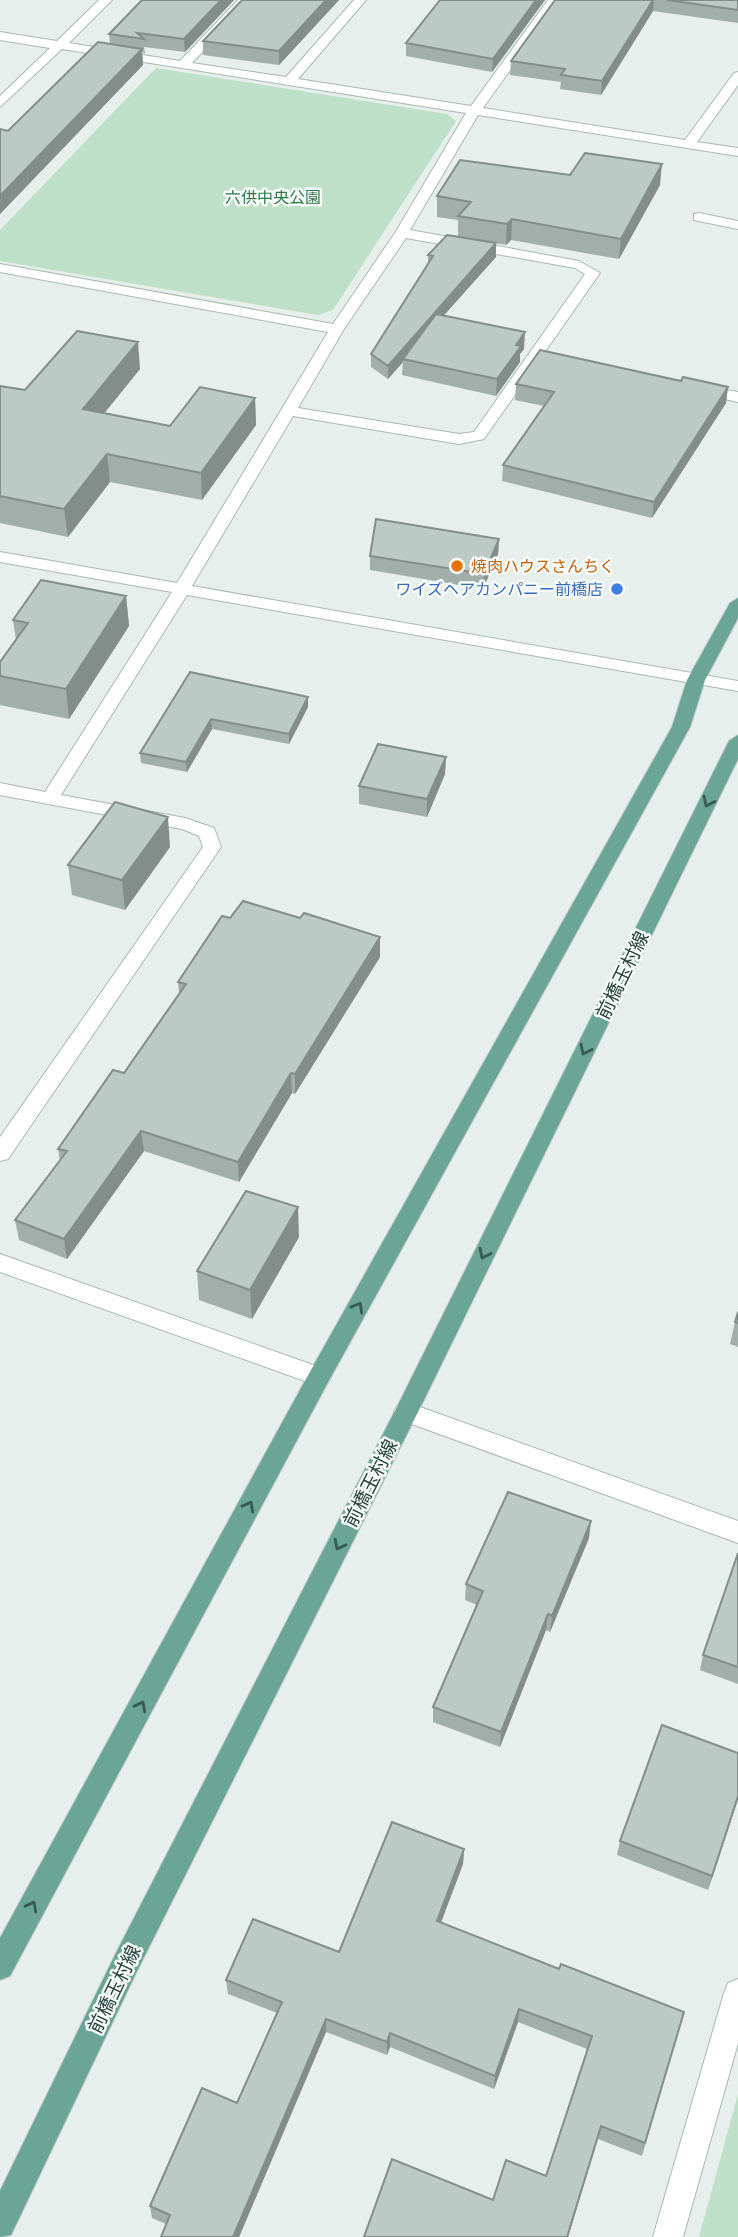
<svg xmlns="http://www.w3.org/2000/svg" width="738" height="2237" viewBox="0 0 738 2237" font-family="'PT Sans Narrow','Noto Sans JP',sans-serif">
<rect width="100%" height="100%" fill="#e6efeb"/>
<path fill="#bfe0c8" d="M 156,68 L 447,114 L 456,121 L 333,310 L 318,315 L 0,261 L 0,230 Z
M 738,2094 L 738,2237 L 699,2237 Z"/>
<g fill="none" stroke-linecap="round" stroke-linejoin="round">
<defs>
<path id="minor" d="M 99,0 L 112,0 L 69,43 L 180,61 L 238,0 L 251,0 L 192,63 L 286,77 L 354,0 L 366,0 L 298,79 L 471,106 L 548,0 L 560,0 L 483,108 L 685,140 L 734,73 L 738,72 L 738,85 L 697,142 L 738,148 L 738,156 L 478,115 L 410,230 L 579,261 L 600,273 L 484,439 L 459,444 L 293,416 L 192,586 L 738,681 L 738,691 L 187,595 L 61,795 L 185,818 L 214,828 L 221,847 L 8,1159 L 0,1161 L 0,1137 L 203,847 L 199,836 L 182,829 L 0,795 L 0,783 L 45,792 L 172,592 L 0,562 L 0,552 L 177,583 L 328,332 L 0,272 L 0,264 L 333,324 L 395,233 L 466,113 L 62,49 L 0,107 L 0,96 L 50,48 L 0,40 L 0,32 L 57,41 ZM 406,238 L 575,268 L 585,274 L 474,432 L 459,434 L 298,408 L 344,329 Z
M 699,213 L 738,221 L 738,229 L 694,220 L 694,214 Z
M 699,385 L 738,392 L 738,402 L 694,392 L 692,389 Z
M 0,1254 L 327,1370 L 331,1377 L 327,1384 L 319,1386 L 0,1272 Z
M 406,1402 L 738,1521 L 738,1543 L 398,1419 L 394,1412 L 398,1405 Z
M 738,1979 L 738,2043 L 683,2237 L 653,2237 L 724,1993 L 728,1983 Z"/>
<path id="major" d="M 738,598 L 738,618 L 705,680 L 690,727 L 327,1384 L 10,1976 L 0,1980 L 0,1938 L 311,1370 L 672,727 L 687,680 L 730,603 Z
M 738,735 L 738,759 L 418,1412 L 136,1973 L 11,2235 L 0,2237 L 0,2191 L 116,1953 L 398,1405 L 729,741 Z"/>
</defs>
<use href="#minor" stroke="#a8b8b2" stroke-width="2"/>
<use href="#major" stroke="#c2cac8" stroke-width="2"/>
<use href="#minor" fill="#fff" fill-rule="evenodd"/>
<use href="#major" fill="#6aa596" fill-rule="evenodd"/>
</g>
<path fill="#a1aea9" d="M 234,0 L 185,52 L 144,47 L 145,53 L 142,52 L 143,65 L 0,214 L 0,129 L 8,131 L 110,44 L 109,34 Z
M 242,0 L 339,0 L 279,65 L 203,55 L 203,41 Z
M 545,0 L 492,72 L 406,56 L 406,43 Z
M 555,0 L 738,0 L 738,23 L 653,11 L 601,95 L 560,89 L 561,82 L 510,75 L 511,61 Z
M 570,175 L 660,185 L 619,259 L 511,240 L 506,245 L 458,236 L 458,220 L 437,217 L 437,196 Z
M 428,255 L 496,257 L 444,315 L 524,349 L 520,354 L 520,362 L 496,396 L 402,375 L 403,362 L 388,379 L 371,367 L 371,354 L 428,264 Z
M 140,369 L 104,413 L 170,426 L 255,398 L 256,425 L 202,500 L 110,482 L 68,537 L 0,523 L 0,386 L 25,390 Z
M 681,381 L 728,387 L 726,403 L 652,518 L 502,481 L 503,465 L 544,406 L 515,400 L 516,384 Z
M 499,539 L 498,554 L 483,589 L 370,570 L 370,556 Z
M 126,596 L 129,626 L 69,719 L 0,705 L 0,662 L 16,640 L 13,620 Z
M 190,672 L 308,697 L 308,707 L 289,744 L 212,729 L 187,772 L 141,763 L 140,753 Z
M 446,757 L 445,774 L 427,817 L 359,804 L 359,786 Z
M 170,847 L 125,910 L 72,895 L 68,865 Z
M 230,918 L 300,918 L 380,937 L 380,957 L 295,1094 L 292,1093 L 239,1182 L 144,1151 L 67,1259 L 19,1240 L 15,1220 L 60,1161 L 58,1149 L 124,1073 L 179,993 L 178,982 Z
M 299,1237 L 252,1319 L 199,1300 L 197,1271 Z
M 738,1312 L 738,1347 L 730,1344 L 735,1322 Z
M 589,1538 L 550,1632 L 546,1630 L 500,1747 L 433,1722 L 433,1707 L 477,1605 L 465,1600 L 466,1584 Z
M 738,1553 L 738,1684 L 700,1670 L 703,1655 Z
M 738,1799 L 708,1890 L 617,1855 L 620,1841 Z
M 464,1849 L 463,1864 L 441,1923 L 559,1969 L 684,2012 L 642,2156 L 598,2139 L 568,2237 L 493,2200 L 546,2176 L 587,2049 L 518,2022 L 494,2089 L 390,2047 L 387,2055 L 326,2032 L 239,2237 L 161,2237 L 166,2224 L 152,2218 L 150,2206 L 237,2103 L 277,2013 L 228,1994 L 226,1980 L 339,1952 Z"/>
<path fill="#838d89" d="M 221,0 L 234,0 L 185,52 L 184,39 Z
M 326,0 L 339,0 L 279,65 L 279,51 Z
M 536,0 L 545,0 L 492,72 L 493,59 Z
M 653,0 L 654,0 L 653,11 L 601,95 L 602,81 Z
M 142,49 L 143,65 L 0,214 L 0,196 Z
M 662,164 L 660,185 L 619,259 L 621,239 Z
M 512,219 L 511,240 L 506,245 L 507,224 Z
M 496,243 L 496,257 L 405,359 L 403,359 L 403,362 L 388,379 L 388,366 Z
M 525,332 L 524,349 L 520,354 L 520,362 L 496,396 L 497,379 L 516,345 Z
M 138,342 L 140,369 L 86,436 L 83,409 Z
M 728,387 L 726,403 L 652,518 L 654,502 Z
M 255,398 L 256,425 L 202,500 L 201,473 Z
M 107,454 L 110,482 L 68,537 L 64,509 Z
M 499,539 L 498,554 L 483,589 L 484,574 Z
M 126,596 L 129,626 L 69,719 L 66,689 Z
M 308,697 L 308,707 L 289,744 L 289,734 Z
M 211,719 L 212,729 L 187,772 L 186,762 Z
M 446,757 L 445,774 L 427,817 L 427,799 Z
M 168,817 L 170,847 L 125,910 L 122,880 Z
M 380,937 L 380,957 L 295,1094 L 295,1074 Z
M 291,1073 L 292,1093 L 239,1182 L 238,1162 Z
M 141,1131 L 144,1151 L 67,1259 L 64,1239 Z
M 298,1207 L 299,1237 L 252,1319 L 250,1290 Z
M 591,1521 L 589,1538 L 550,1632 L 552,1616 Z
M 548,1614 L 546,1630 L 500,1747 L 501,1732 Z
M 738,1796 L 738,1799 L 708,1890 L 712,1876 Z
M 464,1849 L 463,1864 L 436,1935 L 437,1921 Z
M 519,2009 L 518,2022 L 494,2089 L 495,2076 Z
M 326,2019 L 326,2032 L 239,2237 L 233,2237 Z
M 390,2033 L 390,2047 L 387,2055 L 387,2042 Z
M 601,2126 L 568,2237 L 567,2237 Z"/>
<path fill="#bbcac4" stroke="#838d89" stroke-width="2" d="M 142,0 L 221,0 L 184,39 L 137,33 L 144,39 L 109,34 Z
M 242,0 L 326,0 L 279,51 L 203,41 Z
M 440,0 L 536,0 L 493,59 L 406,43 Z
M 555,0 L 653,0 L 602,81 L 561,75 L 565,69 L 511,61 Z
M 667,0 L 738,0 L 738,10 Z
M 98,42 L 142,49 L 0,196 L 0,129 L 8,131 Z
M 585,153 L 662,164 L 621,239 L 512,219 L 507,224 L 458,216 L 471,202 L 437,196 L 460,160 L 570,175 Z
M 447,235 L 496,243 L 388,366 L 371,354 L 433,256 L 428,255 Z
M 436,314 L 525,332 L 516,345 L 521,346 L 497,379 L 403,359 Z
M 77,331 L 138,342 L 83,409 L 170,426 L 200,387 L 255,398 L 201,473 L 107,454 L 64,509 L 0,496 L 0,386 L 25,390 Z
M 540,350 L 681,381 L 683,377 L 728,387 L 654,502 L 503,465 L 554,392 L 516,384 Z
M 376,519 L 499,539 L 484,574 L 370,556 Z
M 41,580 L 126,596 L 66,689 L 0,676 L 0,662 L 28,623 L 13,620 Z
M 190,672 L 308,697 L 289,734 L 211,719 L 186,762 L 140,753 Z
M 378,744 L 446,757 L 427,799 L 359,786 Z
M 115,802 L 168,817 L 122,880 L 68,865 Z
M 243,901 L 300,918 L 304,913 L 380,937 L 295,1074 L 291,1073 L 238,1162 L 141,1131 L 64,1239 L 15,1220 L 67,1151 L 58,1149 L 113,1070 L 124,1073 L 186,984 L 178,982 L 222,916 L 230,918 Z
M 246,1191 L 298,1207 L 250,1290 L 197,1271 Z
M 738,1312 L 738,1323 L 735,1322 Z
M 508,1492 L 591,1521 L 552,1616 L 548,1614 L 501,1732 L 433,1707 L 483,1591 L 466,1584 Z
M 738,1553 L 738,1667 L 703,1655 Z
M 662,1725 L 738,1753 L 738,1796 L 712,1876 L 620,1841 Z
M 392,1822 L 464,1849 L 437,1921 L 559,1969 L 561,1964 L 684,2012 L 645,2143 L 601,2126 L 567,2237 L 364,2237 L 392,2159 L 493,2200 L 506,2160 L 546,2176 L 592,2036 L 519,2009 L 495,2076 L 390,2033 L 387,2042 L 326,2019 L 233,2237 L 161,2237 L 170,2215 L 150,2206 L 202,2088 L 237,2103 L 282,2002 L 226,1980 L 253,1919 L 339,1952 Z"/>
<defs><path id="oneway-chevron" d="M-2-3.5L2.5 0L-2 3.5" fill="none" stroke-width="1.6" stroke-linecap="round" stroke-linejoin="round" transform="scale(1.75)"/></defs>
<g stroke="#365b51">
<use href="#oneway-chevron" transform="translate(708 802) rotate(116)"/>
<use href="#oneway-chevron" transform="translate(585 1050) rotate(116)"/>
<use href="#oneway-chevron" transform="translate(484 1254) rotate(116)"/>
<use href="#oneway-chevron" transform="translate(358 1307) rotate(-61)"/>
<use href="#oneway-chevron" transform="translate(249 1506) rotate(-62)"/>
<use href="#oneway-chevron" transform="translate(339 1545) rotate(117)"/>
<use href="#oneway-chevron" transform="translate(141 1706) rotate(-62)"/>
<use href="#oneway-chevron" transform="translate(32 1906) rotate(-62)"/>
</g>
<circle fill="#e8710a" stroke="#f7fbf9" stroke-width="2.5" cx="457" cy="566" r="7"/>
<circle fill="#3f7fe0" stroke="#f7fbf9" stroke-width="2.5" cx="617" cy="589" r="7"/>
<g text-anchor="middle" stroke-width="5" stroke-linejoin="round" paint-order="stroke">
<g font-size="16" fill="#2d7a4b" stroke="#f7fbf9">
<text x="273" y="203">六供中央公園</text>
</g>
<g font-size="16" fill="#c56008" stroke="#f7fbf9" text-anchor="start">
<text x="471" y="572">焼肉ハウスさんちく</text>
</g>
<g font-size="16" fill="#366cbe" stroke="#f7fbf9" text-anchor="end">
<text x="603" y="595">ワイズヘアカンパニー前橋店</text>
</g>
<g font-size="19" fill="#24423a" stroke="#f7fbf9">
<text transform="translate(622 975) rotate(-64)" y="7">前橋玉村線</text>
<text transform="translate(370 1483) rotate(-63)" y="7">前橋玉村線</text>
<text transform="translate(114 1989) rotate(-64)" y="7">前橋玉村線</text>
</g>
</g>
</svg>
